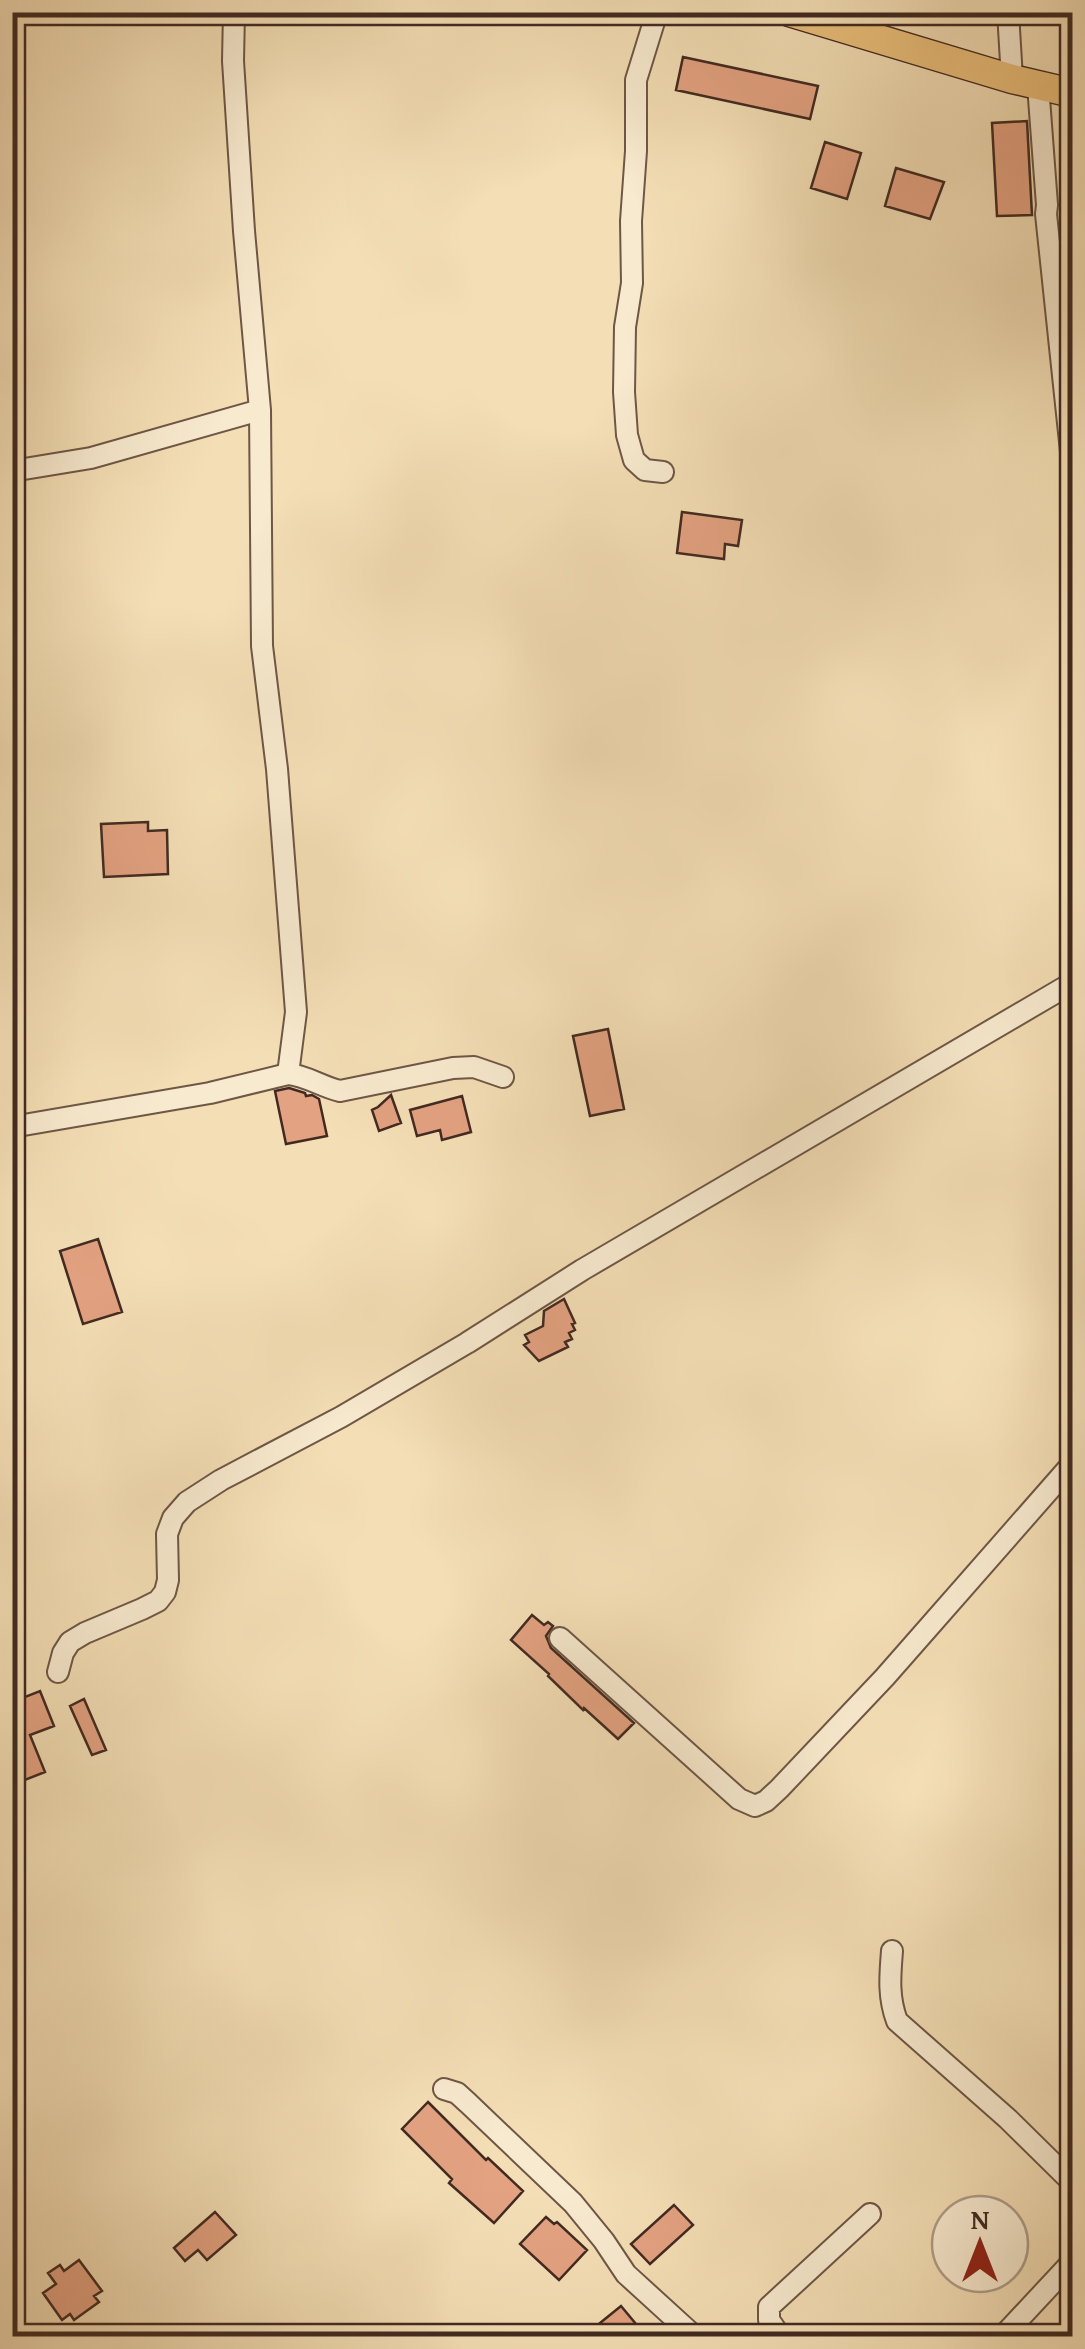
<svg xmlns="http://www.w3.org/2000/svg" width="1085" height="2349" viewBox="0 0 1085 2349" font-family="'Gentium Book Plus',serif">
<rect width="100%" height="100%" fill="#f4deb5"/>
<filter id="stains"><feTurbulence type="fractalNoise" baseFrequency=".002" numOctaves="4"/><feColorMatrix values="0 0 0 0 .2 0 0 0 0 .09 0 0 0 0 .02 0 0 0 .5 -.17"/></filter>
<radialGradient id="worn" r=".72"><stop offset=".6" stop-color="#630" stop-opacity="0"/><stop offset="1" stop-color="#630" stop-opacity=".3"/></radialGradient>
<path fill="#e3a281" stroke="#412a21" stroke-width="2.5" d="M 683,57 L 818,86 L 810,119 L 676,90 Z
M 1027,121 L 1032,215 L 997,216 L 992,123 Z
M 825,142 L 861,153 L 847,199 L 811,188 Z
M 896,168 L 944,182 L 930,219 L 885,206 Z
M 682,512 L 742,520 L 738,546 L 725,544 L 724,559 L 677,553 Z
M 148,822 L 148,831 L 167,830 L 168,874 L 104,877 L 101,824 Z
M 608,1029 L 624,1109 L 590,1116 L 573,1036 Z
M 289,1088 L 305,1093 L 306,1096 L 312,1095 L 319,1099 L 327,1136 L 286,1144 L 275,1091 Z
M 391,1095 L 401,1123 L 379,1131 L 372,1110 L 378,1107 Z
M 462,1096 L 471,1132 L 442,1140 L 440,1130 L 417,1136 L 410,1110 Z
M 98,1239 L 122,1312 L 83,1324 L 60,1251 Z
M 564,1299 L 575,1323 L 572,1324 L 575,1330 L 569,1333 L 572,1339 L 565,1342 L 568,1347 L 539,1361 L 524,1345 L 529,1342 L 525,1335 L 543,1326 L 544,1311 Z
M 532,1615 L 544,1625 L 548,1622 L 553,1626 L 546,1636 L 551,1648 L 634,1723 L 618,1739 L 584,1708 L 583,1710 L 548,1676 L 549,1674 L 511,1640 Z
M 40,1691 L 54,1726 L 30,1735 L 45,1772 L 12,1785 L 12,1702 Z
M 84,1699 L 106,1750 L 92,1755 L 70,1706 Z
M 428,2102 L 486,2160 L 488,2158 L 523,2191 L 494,2223 L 449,2183 L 452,2179 L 402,2129 Z
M 674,2205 L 693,2225 L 650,2264 L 631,2244 Z
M 215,2212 L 236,2235 L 207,2260 L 198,2250 L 185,2261 L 174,2248 Z
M 546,2217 L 554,2224 L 557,2222 L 587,2250 L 559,2280 L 520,2244 Z
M 79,2260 L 102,2291 L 94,2296 L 99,2302 L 74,2320 L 70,2314 L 62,2320 L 43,2293 L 56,2284 L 48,2273 L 60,2265 L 64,2271 Z
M 621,2306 L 646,2336 L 584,2336 Z"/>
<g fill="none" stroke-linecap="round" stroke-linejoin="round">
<defs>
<path id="minor" d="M 234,12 L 233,61 L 244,231 L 260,410 L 262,646 L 277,769 L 296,1012 L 288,1074
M 657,12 L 636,80 L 636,151 L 631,221 L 632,283 L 625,327 L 624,392 L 627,435 L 634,460 L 645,470 L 663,472
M 1008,12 L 1012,79
M 1038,85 L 1047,205 L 1046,214 L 1072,461
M 12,471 L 91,458 L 260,410
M 12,1127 L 210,1093 L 288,1074 C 305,1075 322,1087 340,1091 L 453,1068 L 474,1067 L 503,1077
M 560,1638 L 739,1799 L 755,1806 L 766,1801 L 779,1789 L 885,1677 L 1072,1464
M 58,1672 L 63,1653 L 70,1642 L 85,1633 L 142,1609 L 158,1601 L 165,1592 L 168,1580 L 167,1534 L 173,1518 L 187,1502 L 221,1480 L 341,1417 L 467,1343 L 582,1270 L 1072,983
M 892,1951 C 890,1976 888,1997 897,2021 L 1008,2119 L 1072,2182
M 444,2089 L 457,2093 L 468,2103 L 573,2203 L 604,2241 L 626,2274 L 694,2336
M 780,2336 L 769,2320 L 769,2307 L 870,2214
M 1003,2336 L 1072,2262"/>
<path id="major" d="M 789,12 L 1012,79 L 1072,93"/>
</defs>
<use href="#minor" stroke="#6e5746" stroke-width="24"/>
<use href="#major" stroke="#412a21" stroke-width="31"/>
<use href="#minor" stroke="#f8eacf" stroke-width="20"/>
<use href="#major" stroke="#eabf7a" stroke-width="28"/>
</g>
<rect width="1085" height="2349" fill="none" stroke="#f4deb5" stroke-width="50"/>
<rect x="15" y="15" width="1055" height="2319" fill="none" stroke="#412a21" stroke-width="5"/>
<rect x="25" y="25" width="1035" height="2299" fill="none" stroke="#412a21" stroke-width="2.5"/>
<g transform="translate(980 2244)"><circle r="48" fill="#f8eacf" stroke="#af9d89" stroke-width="2.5"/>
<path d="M0-8L18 38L0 25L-18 38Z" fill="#8f2418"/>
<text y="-15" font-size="28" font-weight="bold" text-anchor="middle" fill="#412a21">N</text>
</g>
<rect width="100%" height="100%" filter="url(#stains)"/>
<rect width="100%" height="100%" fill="url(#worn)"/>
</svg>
